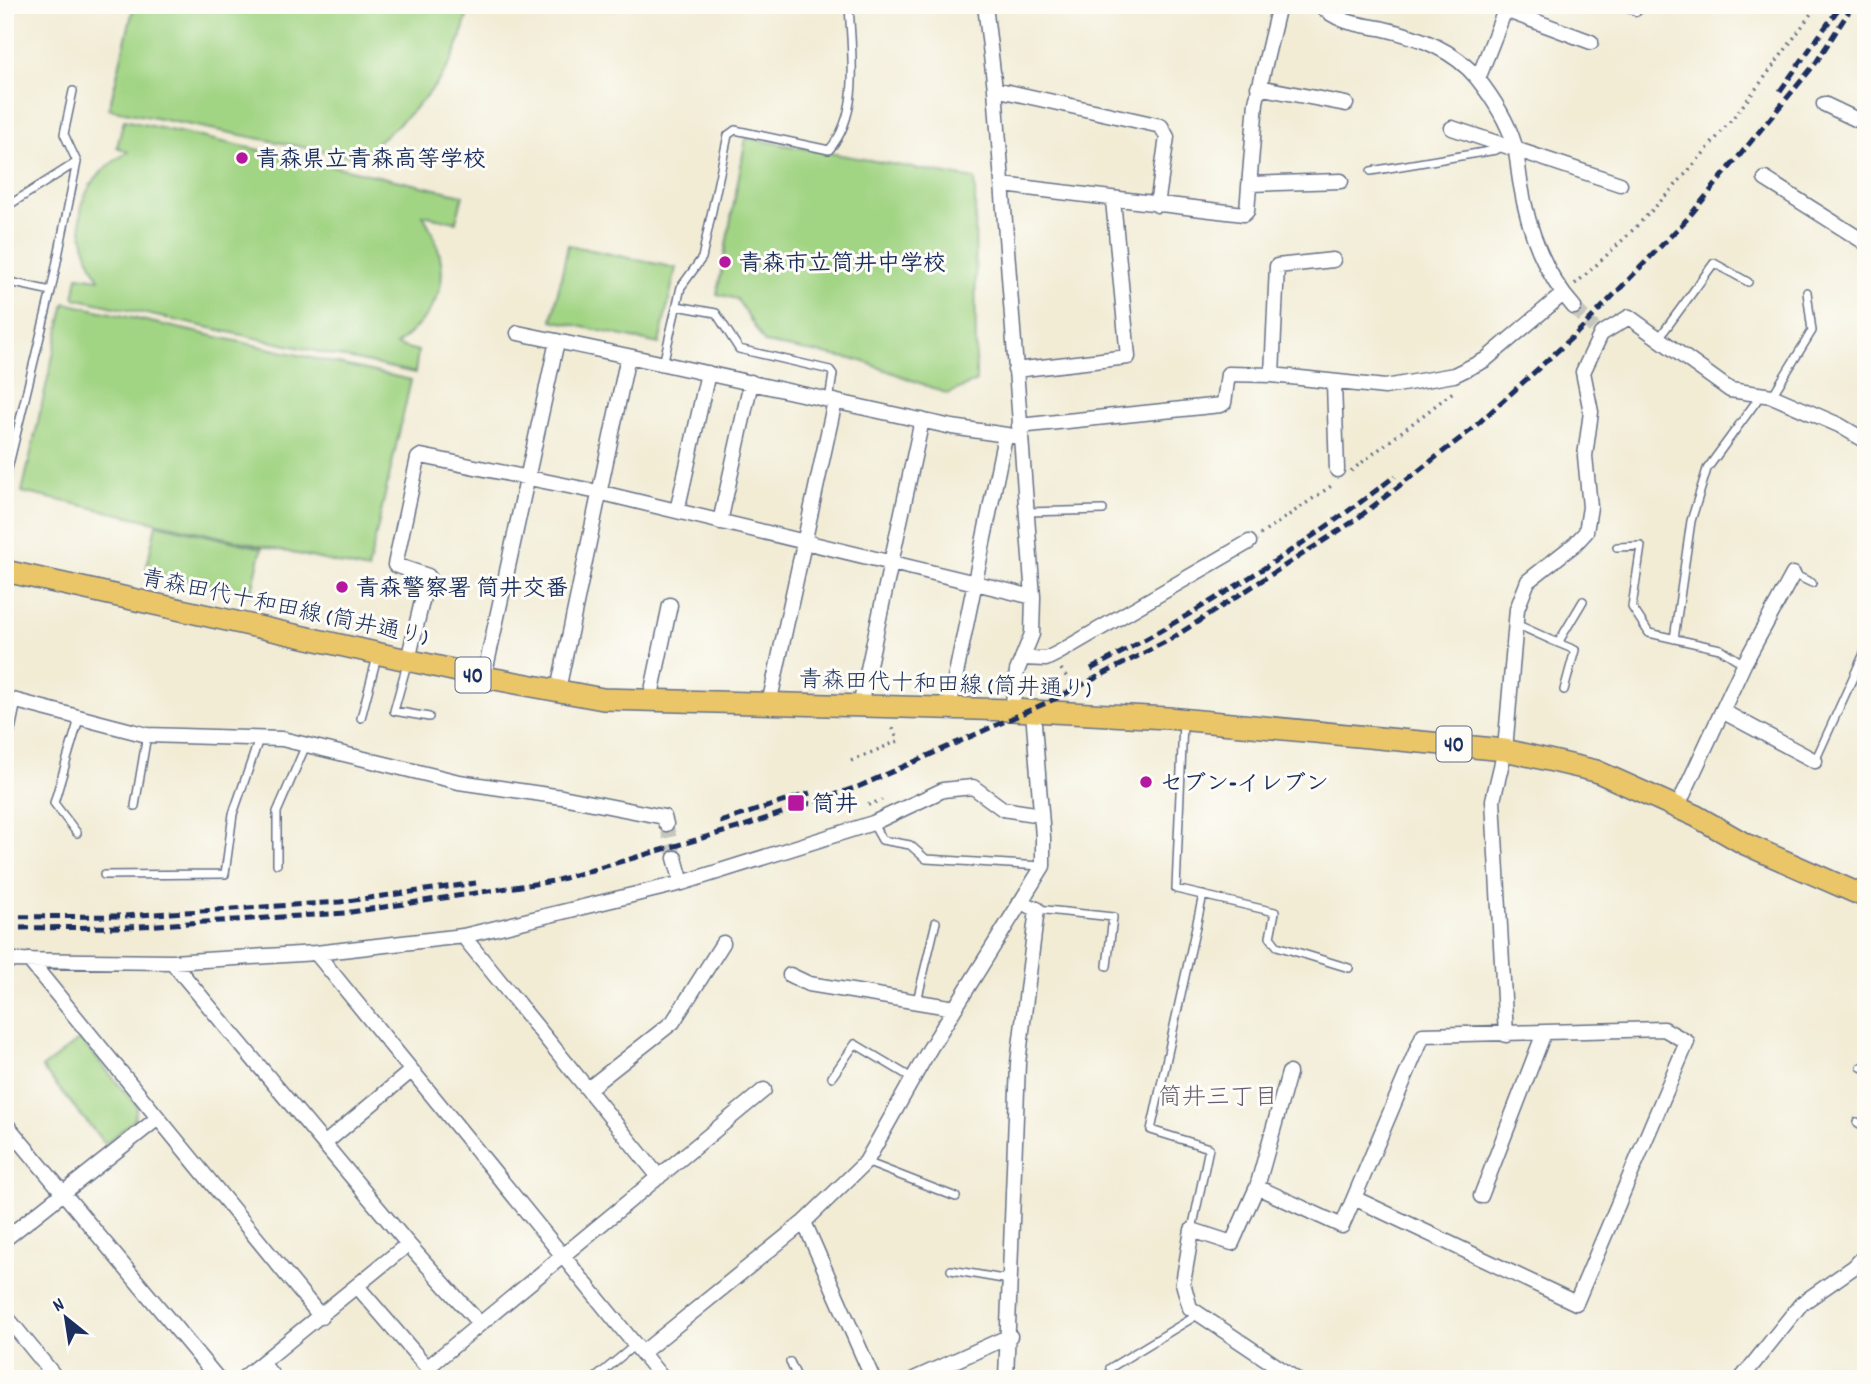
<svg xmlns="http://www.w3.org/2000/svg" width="1871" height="1384" viewBox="0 0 1871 1384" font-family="Dekko,'Klee One',sans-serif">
<rect width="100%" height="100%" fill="#fdfcf7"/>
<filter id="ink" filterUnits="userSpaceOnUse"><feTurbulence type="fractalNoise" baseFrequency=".0143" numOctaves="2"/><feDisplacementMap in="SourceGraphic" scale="14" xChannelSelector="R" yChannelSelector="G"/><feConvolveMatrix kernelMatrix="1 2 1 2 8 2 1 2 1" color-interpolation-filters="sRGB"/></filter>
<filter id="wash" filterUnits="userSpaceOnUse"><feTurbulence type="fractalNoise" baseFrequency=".00686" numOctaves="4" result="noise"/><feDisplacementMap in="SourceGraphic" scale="28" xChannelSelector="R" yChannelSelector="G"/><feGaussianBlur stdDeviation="1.57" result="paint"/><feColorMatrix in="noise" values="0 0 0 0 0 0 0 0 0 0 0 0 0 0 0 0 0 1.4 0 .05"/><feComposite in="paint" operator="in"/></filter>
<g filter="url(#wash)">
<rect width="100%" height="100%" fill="#f2ecd5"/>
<path fill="#a1d483" stroke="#5e8270" stroke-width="2" d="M 134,5 L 470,5 C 465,25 459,45 450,63 C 430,100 390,132 358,158 L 109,109 Z
M 124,120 L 463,195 L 456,222 L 423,215 C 456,271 445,307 396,345 L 418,351 L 415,373 L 74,298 L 78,276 L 99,279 C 70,225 72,185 128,152 L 117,147 Z
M 746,138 L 975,179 L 976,381 L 948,394 L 862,361 L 765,343 L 737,299 L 717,294 Z
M 568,245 L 676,268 L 659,344 L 552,320 Z
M 65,303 L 411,380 L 368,570 L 22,492 Z
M 156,524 L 262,548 L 251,594 L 146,571 Z
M 80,1039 L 137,1106 L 134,1120 L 105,1144 L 42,1068 Z"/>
</g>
<g filter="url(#ink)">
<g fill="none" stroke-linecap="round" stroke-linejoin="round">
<path stroke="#c7c6bd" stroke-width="14" stroke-dasharray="14 7" stroke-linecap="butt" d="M 1574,307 L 1594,328
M 666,824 L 675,858"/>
<defs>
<path id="service" d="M 1371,171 L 1496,150 L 1502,146
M 5,219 L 9,205 L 77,162
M 5,281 L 51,291
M 677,306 L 716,313 L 739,349 L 830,370 L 833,374 L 829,400
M 1659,338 L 1714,263 L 1748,282
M 663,364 L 681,287 L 702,258 L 728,135 L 735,130 L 829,150 C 862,113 851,51 849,5
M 1772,396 L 1812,331 L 1807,292
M 5,481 L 51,291 L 77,162 L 64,134 L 73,91
M 1027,512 L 1103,510
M 1617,547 L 1641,546 L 1632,607 L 1649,633 L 1720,649 L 1744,664
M 1793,574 L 1812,583
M 1516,624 L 1558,643 L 1583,601
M 1674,639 L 1691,521 L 1707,469 L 1761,395
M 1558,643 L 1575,650 L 1564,690
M 407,664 L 394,711 L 429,717
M 361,718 L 377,657
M 1183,722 L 1176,889 L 1275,912 L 1270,937 L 1277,946 L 1349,968
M 5,759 L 17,701
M 1815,761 L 1866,649
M 135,806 L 147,735
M 873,824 L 882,840 L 910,845 L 926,859 L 1042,866
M 77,833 L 54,803 L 79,719
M 277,864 L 277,812 L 306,745
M 104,875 L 225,874 L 233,814 L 259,739
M 1037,909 L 1113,917 L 1107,966
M 917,1001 L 936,922
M 1861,1067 L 1866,1069
M 832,1077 L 855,1044 L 912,1078
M 1857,1122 L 1866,1128
M 866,1162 L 956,1197
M 1192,1230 L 1209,1148 L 1151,1130 L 1203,895
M 951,1270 L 1009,1280
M 790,1362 L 798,1379
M 1110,1368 L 1199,1314
M 594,1379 L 635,1345"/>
<path id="minor" d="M 985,5 L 995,89 L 1033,597 L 1032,634 L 1017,671 L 1012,710
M 1320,5 C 1340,24 1359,24 1384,29 C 1419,37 1454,50 1477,78 C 1492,97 1507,121 1514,143 C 1518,157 1518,172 1521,186 C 1528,229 1545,275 1574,307
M 1629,5 L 1636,8
M 1505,10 L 1591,42
M 1478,79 L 1507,5
M 1258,87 L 1346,104
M 995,89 L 1161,126 L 1167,137 L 1157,205
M 1824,104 L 1866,124
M 1452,128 L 1620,184
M 1765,179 L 1866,243
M 1250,184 L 1341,181
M 1003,185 L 1244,214 L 1247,211 L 1256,102 L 1279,5
M 518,333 L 628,356
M 1015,370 L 1128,357 L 1113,200
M 1272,375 L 1277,266 L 1333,260
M 1334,384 L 1337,470
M 1019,426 L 1221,405 L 1224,403 L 1228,374 L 1272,375 L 1385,387 L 1454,375 L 1485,360 L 1563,294
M 677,511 L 708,373
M 720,522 L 751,382
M 1022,658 L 1046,659 L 1058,653 L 1249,542
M 408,660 L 428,576 L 395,565 L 418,458 L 421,456 L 598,492 L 1033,597
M 484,677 L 557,341
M 558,690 L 628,356 L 952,427 L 1020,437
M 5,698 L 147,735 L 282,739 L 459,782 L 562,797 L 664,817 L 666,824
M 650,700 L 670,605
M 769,704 L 835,401
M 860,706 L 922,420
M 949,708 L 1005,436
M 1722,711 L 1815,761
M 1677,808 L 1744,664 L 1793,574
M 675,858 L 682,883
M 463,936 L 659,1177
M 316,953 L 663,1379
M 5,960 L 172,962 L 316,953 L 463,936 L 682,883 L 873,823 L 943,790 L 973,787 L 1003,809 L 1041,815
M 29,960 L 321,1317
M 172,962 L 408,1244 L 480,1324 L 764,1090
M 790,975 L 809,984 L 955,1008
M 1506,1035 L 1493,800 L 1505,750 L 1517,609 L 1528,581 L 1575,544 L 1586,532 L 1590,507 L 1585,456 L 1591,412 L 1583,372 L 1601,334 L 1629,317 L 1730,390 L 1772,396 L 1839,425 L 1866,441
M 1289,1073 L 1257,1187 L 1232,1243 L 1192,1230 L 1183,1283 L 1190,1308 L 1296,1379
M 588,1089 L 673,1022 L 723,943
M 5,1123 L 218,1379
M 324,1144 L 411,1071
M 1257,1187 L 1342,1226 L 1354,1198 L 1576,1303 L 1687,1042 L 1664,1029 L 1423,1035 L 1354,1198
M 1481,1196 L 1544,1033
M 804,1222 L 873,1379
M 5,1239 L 158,1118
M 357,1286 L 437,1379
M 5,1315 L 57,1379
M 642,1353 L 804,1222 L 866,1162 L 929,1050 L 1043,866 L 1043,837 L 1033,711
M 262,1363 L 275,1379
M 427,1368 L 480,1324
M 242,1379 L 408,1244
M 914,1379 L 1010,1336
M 1006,1379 L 1018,1063 L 1037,909 L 1020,902
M 1741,1379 L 1801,1304 L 1854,1267 L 1866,1254"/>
<path id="primary" d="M 5,571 L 484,677 L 603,699 L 1012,710 L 1168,718 L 1505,750 L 1596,771 L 1696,816 L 1745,844 L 1866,897"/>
</defs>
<use href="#service" stroke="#667188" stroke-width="10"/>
<use href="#minor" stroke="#667188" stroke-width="17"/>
<use href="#primary" stroke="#667188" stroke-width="24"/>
<path stroke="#667188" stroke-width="3.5" stroke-dasharray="2 5" stroke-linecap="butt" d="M 1575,284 C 1667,204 1748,105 1817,5
M 1351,471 L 1453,392
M 1260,535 L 1334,484
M 1061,669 L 1079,694
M 851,761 L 898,741 L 892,726
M 868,805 L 882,800"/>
<use href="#service" stroke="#fff" stroke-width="7"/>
<use href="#minor" stroke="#fff" stroke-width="14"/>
<use href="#primary" stroke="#eac669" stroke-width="21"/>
<path stroke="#1b2f5e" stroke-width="5" stroke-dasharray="10 5" stroke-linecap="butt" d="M 1780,91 L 1841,5
M 1091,669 C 1196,613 1301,549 1395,476
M 720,822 L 810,793
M 5,917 L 124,916 L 340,902 L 476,883
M 5,928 L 126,927 L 345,913 L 554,881 L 744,826 L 860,786 L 1057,698 L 1171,639 L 1354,521 L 1471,430 L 1576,334 L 1688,218 L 1815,64 L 1853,5"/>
</g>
</g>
<g fill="#b5179e" stroke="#fdfcf7" stroke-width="2.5">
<circle cx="242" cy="158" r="7"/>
<circle cx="725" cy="262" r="7"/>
<circle cx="342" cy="587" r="7"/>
<circle cx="1146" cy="782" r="7"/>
<rect x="787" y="794" width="18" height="18" rx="3.5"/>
</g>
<g text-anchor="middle" stroke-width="6" stroke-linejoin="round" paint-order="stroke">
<g fill="#fdfcf7" stroke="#5f6c8c" stroke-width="2">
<rect x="455.5" y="657.5" width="35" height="35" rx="5"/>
<rect x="1436.5" y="726.5" width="35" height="35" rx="5"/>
</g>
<g font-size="21" font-weight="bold" fill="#1b2f5e">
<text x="473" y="682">40</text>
<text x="1454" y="751">40</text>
</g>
<g font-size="23" font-weight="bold" fill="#1b2f5e" stroke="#fdfcf7" text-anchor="start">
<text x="256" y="166">青森県立青森高等学校</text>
<text x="739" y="270">青森市立筒井中学校</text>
<text x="356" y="595">青森警察署 筒井交番</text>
<text x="1160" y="790">セブン-イレブン</text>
<text x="812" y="811">筒井</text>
</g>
<g font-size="23" fill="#1b2f5e" stroke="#fdfcf7">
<text transform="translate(285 606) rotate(12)" y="8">青森田代十和田線 (筒井通り)</text>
<text transform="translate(945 683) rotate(2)" y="8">青森田代十和田線 (筒井通り)</text>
</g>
<g font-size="24" fill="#655c73" stroke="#fdfcf7">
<text x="1218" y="1104">筒井三丁目</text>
</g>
</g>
<rect width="1871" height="1384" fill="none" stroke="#fdfcf7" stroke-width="28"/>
<g transform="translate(66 1318) rotate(330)" stroke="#fdfcf7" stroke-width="5" paint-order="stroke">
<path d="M0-5L12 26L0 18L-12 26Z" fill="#1b2f5e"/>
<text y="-10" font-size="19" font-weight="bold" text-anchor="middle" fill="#1b2f5e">N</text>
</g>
</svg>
